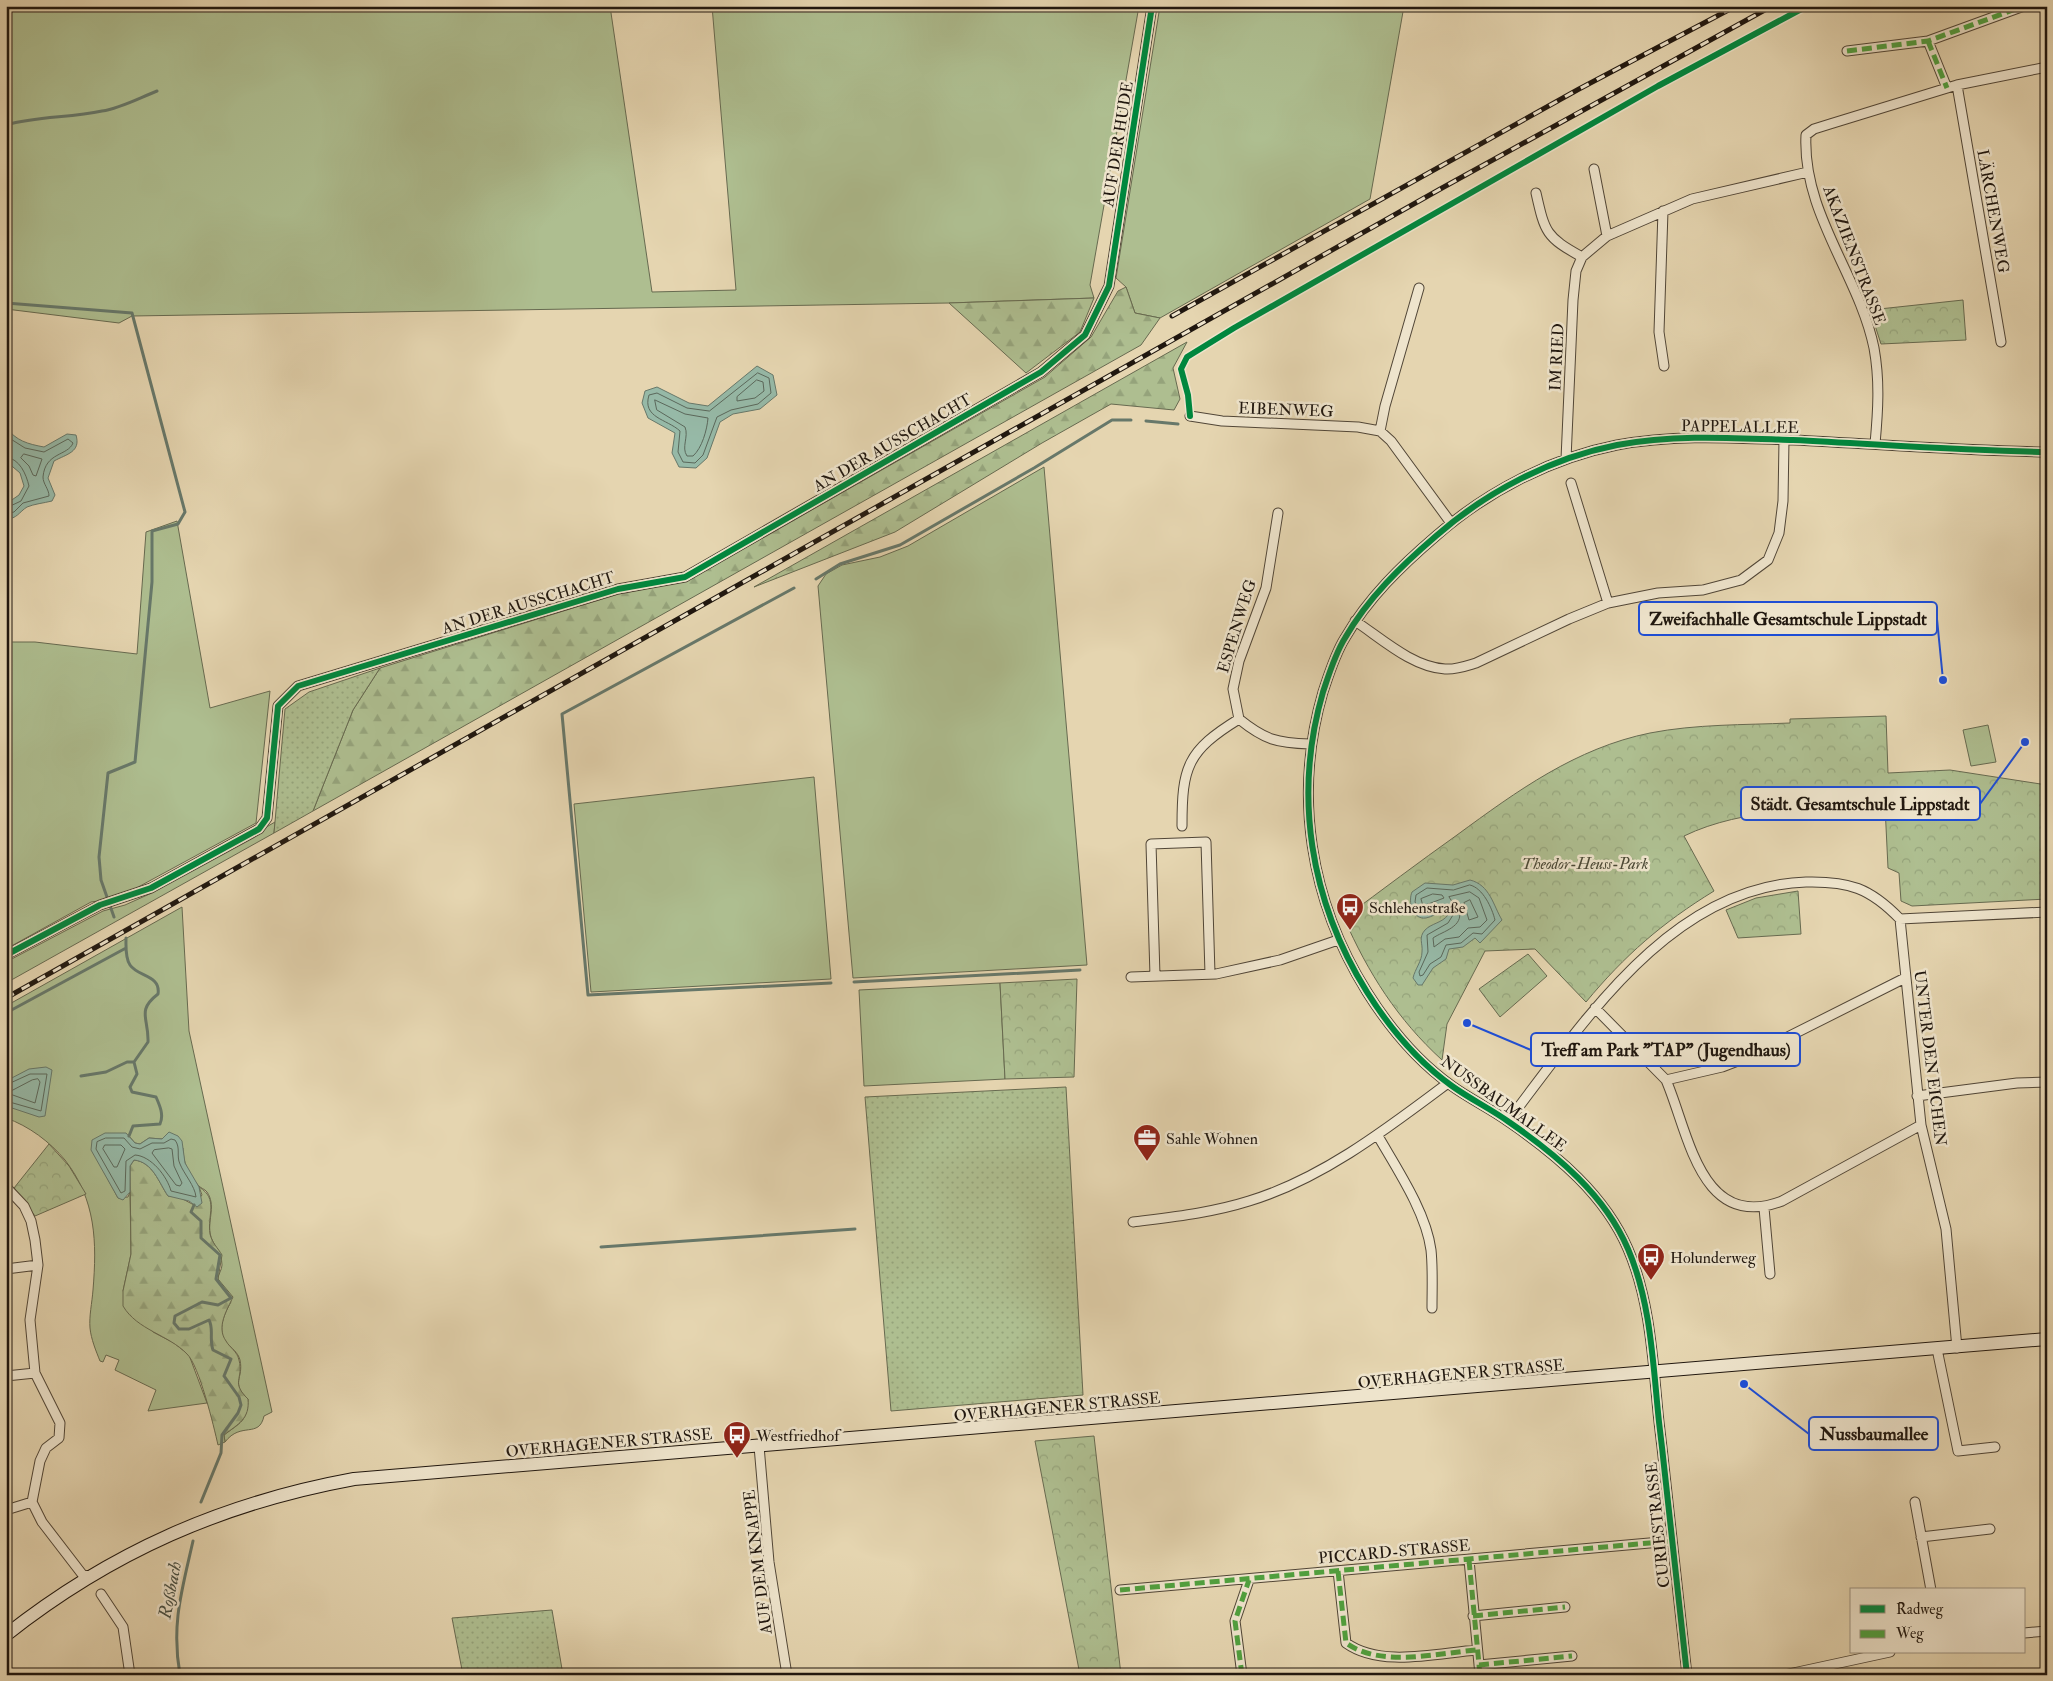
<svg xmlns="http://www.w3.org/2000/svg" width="2053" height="1681" viewBox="0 0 2053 1681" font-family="'IM FELL Double Pica',serif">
<defs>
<pattern id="forest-firs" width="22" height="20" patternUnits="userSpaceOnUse" patternTransform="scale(1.25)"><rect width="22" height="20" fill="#aebe90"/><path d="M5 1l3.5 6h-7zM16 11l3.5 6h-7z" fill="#95a37b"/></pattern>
<pattern id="park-crowns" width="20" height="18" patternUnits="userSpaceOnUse" patternTransform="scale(1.25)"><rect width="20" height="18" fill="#aebe90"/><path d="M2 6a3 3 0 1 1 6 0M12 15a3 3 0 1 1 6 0" fill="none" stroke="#95a37b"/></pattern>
<pattern id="garden-dots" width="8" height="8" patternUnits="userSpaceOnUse" patternTransform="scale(1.25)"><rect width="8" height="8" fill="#aebe90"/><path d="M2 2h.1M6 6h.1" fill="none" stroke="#95a37b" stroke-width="1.8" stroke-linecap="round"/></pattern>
</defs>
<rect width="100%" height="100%" fill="#e5d5b0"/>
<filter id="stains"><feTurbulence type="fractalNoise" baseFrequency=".004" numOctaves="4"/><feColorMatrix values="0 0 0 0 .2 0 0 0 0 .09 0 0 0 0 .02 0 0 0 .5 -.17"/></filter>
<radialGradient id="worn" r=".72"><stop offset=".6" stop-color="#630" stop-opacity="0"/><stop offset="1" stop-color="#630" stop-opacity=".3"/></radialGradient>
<path fill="#aebe90" stroke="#676a50" d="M 6,6 L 610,6 L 652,292 L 736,290 L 712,6 L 1139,6 L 1090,285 L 1094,298 L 949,303 L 132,316 L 119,323 L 6,309 Z
M 1160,6 L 1404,6 L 1370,199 L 1160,318 L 1135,313 L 1126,287 L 1116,278 Z
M 1044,467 L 1087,965 L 853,978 L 818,586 L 826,574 L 842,565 L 880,557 L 908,546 Z
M 177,521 L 210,708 L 270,691 L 256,823 L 118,898 L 91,902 L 6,949 L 6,642 L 35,642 L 137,654 L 146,532 Z
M 1988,725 L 1996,762 L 1971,766 L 1963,730 Z
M 814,777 L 831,979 L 591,992 L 574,804 Z
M 275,822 L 274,833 L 6,983 L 6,962 L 103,911 L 125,905 L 154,892 Z
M 182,907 L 189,1031 L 272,1412 L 264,1416 C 259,1439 241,1421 225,1442 L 224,1435 C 241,1422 247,1422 248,1399 C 230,1382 244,1379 240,1360 C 238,1352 231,1348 226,1342 C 217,1330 224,1314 231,1302 L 218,1279 C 218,1274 222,1270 222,1265 C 222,1252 212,1245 210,1233 C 208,1219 216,1205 207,1192 C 205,1189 200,1188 198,1185 C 188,1174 183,1162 183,1148 L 166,1136 L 162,1139 L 149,1138 L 140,1144 L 135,1143 L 129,1136 L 104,1172 L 118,1198 L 128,1197 L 130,1192 L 131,1254 L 123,1291 L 153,1332 L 174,1343 L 189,1355 L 207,1403 L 148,1411 L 156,1390 L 115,1370 L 119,1360 L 106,1355 L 103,1362 L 100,1361 C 96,1351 91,1339 90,1328 C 89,1316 92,1303 93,1290 C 97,1242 96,1200 65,1160 C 50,1142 29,1126 6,1118 L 6,1006 Z
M 1000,983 L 1005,1079 L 864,1086 L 859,990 Z"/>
<path fill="url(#forest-firs)" stroke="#676a50" d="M 1126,287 L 1135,313 L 1160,318 L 1141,345 L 313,811 L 353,710 L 380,668 L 618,594 L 687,581 L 1045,377 L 1091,337 L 1118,291 Z
M 1094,298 L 1080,332 L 1026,373 L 949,303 Z
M 1187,342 L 1173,368 L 1180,399 L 1174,410 L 1111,404 L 1042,443 L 895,532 L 754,587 Z
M 134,1160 C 153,1162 159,1183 168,1196 L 179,1197 L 194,1205 L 202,1195 L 199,1187 C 219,1199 207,1215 210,1234 C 212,1243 218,1248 222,1255 L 218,1279 L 233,1297 C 227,1310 216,1327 226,1341 C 230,1348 237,1351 239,1360 C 244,1379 230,1382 248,1399 C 250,1419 238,1424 224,1435 L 225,1442 L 218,1445 C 214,1427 199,1365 187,1354 C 169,1335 137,1330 123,1306 L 123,1291 L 131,1254 L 130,1166 Z"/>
<path fill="url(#park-crowns)" stroke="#676a50" d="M 1963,300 L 1966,340 L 1881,344 L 1870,310 Z
M 1886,716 L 1888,773 L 1950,770 L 2047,785 L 2047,899 L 1912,906 L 1901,901 L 1899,873 L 1888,868 L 1885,806 C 1820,809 1744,807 1684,836 L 1714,891 C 1662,923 1625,955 1586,1002 L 1535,949 L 1485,951 L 1447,1024 L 1442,1060 C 1398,1020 1368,973 1344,918 C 1382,890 1419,862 1457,835 C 1517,791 1576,748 1650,733 C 1696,724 1744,725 1790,723 L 1790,719 Z
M 1798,891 L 1801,934 L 1738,938 L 1726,910 L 1756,898 Z
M 1528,954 L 1547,976 L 1500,1017 L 1479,989 Z
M 1077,979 L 1074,1077 L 1005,1079 L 1000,983 Z
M 49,1144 L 69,1166 L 86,1194 L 35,1216 L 14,1188 Z
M 1094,1436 L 1121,1675 L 1080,1675 L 1035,1441 Z"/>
<path fill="url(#garden-dots)" stroke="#676a50" d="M 380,668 L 353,710 L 313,811 L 274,833 L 285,709 L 309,692 Z
M 1066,1087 L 1083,1395 L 891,1411 L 865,1097 Z
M 552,1610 L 563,1675 L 463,1675 L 452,1618 Z"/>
<path fill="#96b9a7" stroke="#67786a" d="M 757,366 L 773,375 L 777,395 L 760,409 L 733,414 L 720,422 L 707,458 L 696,468 L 679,467 L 672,453 L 675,433 L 648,418 L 642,403 L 645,391 L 657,387 L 689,403 L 708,406 Z
M 6,427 C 16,441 28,444 44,447 L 67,434 L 76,435 C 81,452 67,454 54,461 L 48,478 L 55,495 L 52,501 C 44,503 34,504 27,507 C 19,512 17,519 6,519 L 6,504 L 19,495 L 24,486 L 20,473 L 6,461 Z
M 1470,880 C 1490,885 1493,905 1502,920 L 1480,943 L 1475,938 L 1463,947 L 1449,949 L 1446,959 L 1433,968 L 1422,985 L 1418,985 L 1413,978 C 1415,969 1422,961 1422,952 C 1423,943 1418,938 1425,930 C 1432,923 1442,923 1448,915 L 1445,911 C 1439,912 1432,917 1426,918 C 1412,920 1408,901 1412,892 L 1425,883 L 1453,885 Z
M 46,1067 L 52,1070 L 45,1116 L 39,1117 L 6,1106 L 6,1081 L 29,1069 Z
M 169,1132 L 178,1136 L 182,1141 L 185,1163 L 199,1187 L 202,1203 L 197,1207 L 189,1201 L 168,1196 C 159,1183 153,1162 134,1160 L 130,1166 L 130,1192 L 123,1200 L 118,1198 L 91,1150 L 92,1140 L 105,1133 L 126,1133 L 135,1143 L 140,1144 L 149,1138 L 162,1139 Z"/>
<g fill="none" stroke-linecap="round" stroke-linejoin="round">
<path stroke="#5b685b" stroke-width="1" d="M 758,373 L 769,378 L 771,393 L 758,404 L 731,410 L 717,417 L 703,455 L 695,463 L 683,462 L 678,452 L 680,431 C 667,419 642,418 649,395 L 657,393 L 687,408 L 709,411 Z
M 757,380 L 763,382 L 764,391 L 755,398 L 737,401 L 737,397 Z
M 655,400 L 685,414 L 708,418 C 707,430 702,448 693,456 L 687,456 C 681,447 689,437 685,427 L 657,410 Z
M 6,436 L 25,448 L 44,452 L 68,439 L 73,443 C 68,456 45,452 43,477 C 43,484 49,489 49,496 L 23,503 L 14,512 L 6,514
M 24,454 L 42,459 L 36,476 L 33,475 L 29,466 L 21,458 Z
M 6,457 C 20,459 26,474 29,486 L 21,501 L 6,508
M 1470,885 C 1483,888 1492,908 1495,920 L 1482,934 L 1473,933 L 1461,943 L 1446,945 L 1441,957 L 1430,964 L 1423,975 L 1420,976 L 1419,972 L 1428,952 L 1427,935 L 1448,923 L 1453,915 L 1451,909 L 1445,906 L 1425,913 L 1421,912 L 1415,902 L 1416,895 L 1427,888 L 1453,890 Z
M 1470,892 L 1479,898 L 1487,920 L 1480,927 L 1468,928 L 1459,937 L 1445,939 L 1434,947 L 1433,938 C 1443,931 1464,927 1459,910 C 1457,904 1451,902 1449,897 Z
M 1433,894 L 1442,895 L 1444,898 L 1423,906 L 1421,899 Z
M 1470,900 L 1478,917 L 1469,920 L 1464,903 Z
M 38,1079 L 40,1082 L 35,1103 L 10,1094 L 11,1091 L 32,1080 Z
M 6,1085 L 30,1074 L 47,1074 L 41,1111 L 6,1101
M 106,1138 L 124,1138 L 132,1147 L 140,1149 L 152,1143 L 164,1143 L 171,1139 L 175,1140 C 181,1148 176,1156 180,1164 C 184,1174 195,1186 196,1197 L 171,1191 C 167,1176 151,1156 135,1155 L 126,1161 L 125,1191 L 121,1193 L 96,1149 L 97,1142 Z
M 105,1145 L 121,1145 L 125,1149 L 117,1167 L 114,1167 L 103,1149 Z
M 169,1148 L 172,1149 L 174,1166 L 182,1183 L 180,1186 L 176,1185 L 152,1153 L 154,1150 Z"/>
<path stroke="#67786a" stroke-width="3" d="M 6,125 C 37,116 70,118 102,111 C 121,108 139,98 157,91
M 6,303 L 132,313 L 185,512 L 178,524 L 152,531 L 152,582 L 135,762 L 108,773 L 99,857 L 101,880 L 114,917
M 1146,421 L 1178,424
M 816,579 L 840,564 L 900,545 L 1034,468 L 1112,420 L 1131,420
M 794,588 L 562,714 L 588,995 L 831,983
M 126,938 C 126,946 125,958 130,965 C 138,977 161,975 158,994 C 136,1011 149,1018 148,1042 L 134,1062 L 137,1074 L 130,1087 L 132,1092 L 156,1097 C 160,1106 164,1115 160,1124 L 133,1126 L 129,1136
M 854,982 L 1080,970
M 6,1013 L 126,948
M 81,1076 L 106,1072 L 127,1062 L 134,1062
M 194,1205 L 191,1212 L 201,1221 L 201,1238 L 220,1255 L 216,1279 L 231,1298 L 218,1305 L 202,1302 L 175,1316 L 174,1323 L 179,1329 L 189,1329 L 209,1320 C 214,1329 209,1339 213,1350 L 231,1359 L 224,1376 L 239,1397 L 241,1405 L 238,1413 L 222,1435 L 221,1453 L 201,1502
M 601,1247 L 855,1229
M 180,1675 C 171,1624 182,1590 193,1541"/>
<defs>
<path id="street" d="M 1928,41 L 1947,88
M 1847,51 L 1928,41 L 2024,6
M 1957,85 L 2001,342
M 1594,169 L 1607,236
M 1536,193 C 1545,233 1546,237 1582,257
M 1663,211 L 1659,332 L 1664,366
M 1190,416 L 1222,421 L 1358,427 L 1380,431 L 1391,441 L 1451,523
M 1380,431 L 1385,406 L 1419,288
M 1875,444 C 1878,411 1880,381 1874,348 C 1859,275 1802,213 1806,135 L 1814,129 L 1830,124 L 1957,85 L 2047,67
M 1566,459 L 1573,300 L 1576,271 L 1582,257 L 1607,236 L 1692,199 L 1808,172
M 1571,483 L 1608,603
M 1355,621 C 1381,638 1412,667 1445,669 C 1455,670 1466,666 1476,663 L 1569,619 L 1608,603 L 1658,593 L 1703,590 L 1741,580 L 1768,560 L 1779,533 L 1783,501 L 1784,440
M 1239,719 L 1233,689 L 1239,661 L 1266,588 L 1278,513
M 1182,826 C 1182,767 1187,751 1239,719 C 1265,740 1277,743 1310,744
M 1900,919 L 1921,1125 L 1946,1229 L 1957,1348
M 6,955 L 100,905 L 151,888 L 259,829 L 267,818 L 278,706 L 298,686 L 618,589 L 685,577 L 1041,372 L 1085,335 L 1109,286 L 1152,6
M 1155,976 L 1151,844 L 1206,842 L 1210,974
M 1131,977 L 1216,974 L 1280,960 L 1338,940
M 1595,1008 L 1666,1080 L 1722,1067 L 1748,1057 L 1905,978
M 1666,1080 C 1689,1133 1700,1232 1782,1201 L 1921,1125
M 1917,1096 L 2017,1083 L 2047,1082
M 1508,1121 C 1582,1025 1670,886 1806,882 C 1849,881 1870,888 1900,919 L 2047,912
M 1378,1136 C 1397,1169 1426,1212 1431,1250 C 1433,1269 1432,1289 1432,1308
M 6,1187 L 24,1206 L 31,1221 L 35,1240 L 38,1265 L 30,1320 L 35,1373 L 60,1423 L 59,1438 L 46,1448 L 40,1461 L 32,1502 L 42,1522 L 82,1574 L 89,1576
M 1764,1208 L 1770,1274
M 1133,1222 C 1172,1217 1211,1213 1249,1201 C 1322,1179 1388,1128 1448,1083
M 6,1269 L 38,1265
M 1937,1349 L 1958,1451 L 1995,1447
M 6,1376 L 35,1373
M 759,1446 L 769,1562 L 787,1675
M 1915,1502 L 1931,1590
M 6,1510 L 32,1502
M 1921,1537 L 1990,1529
M 1469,1560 L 1480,1675
M 1338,1571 L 1346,1643 C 1381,1668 1437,1653 1477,1650
M 1120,1590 L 1672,1541
M 101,1594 L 123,1627 L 130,1675
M 1473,1616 L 1565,1607
M 2024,1633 L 2047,1631
M 1479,1665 L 1572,1656
M 1242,1675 L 1235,1621 L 1249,1580
M 1687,1675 C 1678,1590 1669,1506 1659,1422 C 1653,1365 1651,1302 1628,1249 C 1605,1195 1557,1155 1509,1122 C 1491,1109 1470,1099 1452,1086 C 1417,1061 1389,1027 1367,992 C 1310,901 1293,795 1323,692 C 1329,674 1335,654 1345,638 C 1368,598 1401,566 1436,536 C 1486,492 1551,458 1617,445 C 1676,434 1734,438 1793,440 C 1877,444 1962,451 2047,452
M 1784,1675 L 1890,1652"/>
<path id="secondary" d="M 6,1635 C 111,1552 223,1503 354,1479 L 2047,1339"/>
</defs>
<use href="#street" stroke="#514637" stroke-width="11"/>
<use href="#secondary" stroke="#20170f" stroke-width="14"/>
<use href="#street" stroke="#eee4cc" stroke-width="9"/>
<use href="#secondary" stroke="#eee4cc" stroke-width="12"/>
<defs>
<path id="rail" d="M 1172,316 L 1579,89 L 1736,6
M 6,998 L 1442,188 L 1772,6"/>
</defs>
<use href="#rail" stroke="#20170f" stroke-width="5"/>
<use href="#rail" stroke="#eee4cc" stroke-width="3" stroke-dasharray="9" stroke-linecap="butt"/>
<path stroke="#50a13f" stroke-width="5" stroke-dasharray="10 5" stroke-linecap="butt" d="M 1928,41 L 1947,88
M 1847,51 L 1928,41 L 2024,6
M 1469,1560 L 1480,1675
M 1338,1571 L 1346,1643 C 1381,1668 1437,1653 1477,1650
M 1120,1590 L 1672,1541
M 1473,1616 L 1565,1607
M 1479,1665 L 1572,1656
M 1242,1675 L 1235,1621 L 1249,1580"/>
<defs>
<path id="cycleway" d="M 1190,416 L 1188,395 L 1181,369 L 1187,357 L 1234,328 L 1658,86 L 1807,6
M 6,955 L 100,905 L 151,888 L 259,829 L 267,818 L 278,706 L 298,686 L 618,589 L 685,577 L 1041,372 L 1085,335 L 1109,286 L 1152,6
M 1687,1675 C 1678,1590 1669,1506 1659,1422 C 1653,1365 1651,1302 1628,1249 C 1605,1195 1557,1155 1509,1122 C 1491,1109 1470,1099 1452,1086 C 1417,1061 1389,1027 1367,992 C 1310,901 1293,795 1323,692 C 1329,674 1335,654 1345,638 C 1368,598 1401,566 1436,536 C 1486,492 1551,458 1617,445 C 1676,434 1734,438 1793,440 C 1877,444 1962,451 2047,452"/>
</defs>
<use href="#cycleway" stroke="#eee4cc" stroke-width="9"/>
<use href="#cycleway" stroke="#00873e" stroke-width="6"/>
</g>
<defs>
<symbol id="bus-pin" viewBox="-11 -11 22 30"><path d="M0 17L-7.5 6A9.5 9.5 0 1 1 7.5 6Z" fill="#8f2418" stroke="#eee4cc"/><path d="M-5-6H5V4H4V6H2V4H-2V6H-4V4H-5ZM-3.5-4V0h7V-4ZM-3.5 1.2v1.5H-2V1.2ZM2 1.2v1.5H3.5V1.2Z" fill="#fff"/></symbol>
<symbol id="office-pin" viewBox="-11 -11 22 30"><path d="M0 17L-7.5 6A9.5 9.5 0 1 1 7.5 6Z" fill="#8f2418" stroke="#eee4cc"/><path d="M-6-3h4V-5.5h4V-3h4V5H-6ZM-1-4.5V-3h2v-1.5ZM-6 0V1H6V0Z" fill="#fff"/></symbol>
</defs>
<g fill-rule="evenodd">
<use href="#bus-pin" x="1334" y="891" width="32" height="43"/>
<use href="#office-pin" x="1131" y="1122" width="32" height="43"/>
<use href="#bus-pin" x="1635" y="1241" width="32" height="43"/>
<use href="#bus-pin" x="721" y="1419" width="32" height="43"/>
</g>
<g text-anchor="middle" stroke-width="5" stroke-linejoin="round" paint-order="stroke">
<g font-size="16" fill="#20170f" stroke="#eee4cc">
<text transform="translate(1117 144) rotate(-81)" y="6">AUF DER HUDE</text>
<text transform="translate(1994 211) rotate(80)" y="6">LÄRCHENWEG</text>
<text transform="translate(1855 255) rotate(69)" y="6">AKAZIENSTRASSE</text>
<text transform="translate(1556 357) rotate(-87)" y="6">IM RIED</text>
<text transform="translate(1286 409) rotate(2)" y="6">EIBENWEG</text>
<text transform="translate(1740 426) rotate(1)" y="6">PAPPELALLEE</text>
<text transform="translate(892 442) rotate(-30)" y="6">AN DER AUSSCHACHT</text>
<text transform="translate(528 602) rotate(-17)" y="6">AN DER AUSSCHACHT</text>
<text transform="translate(1236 626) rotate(-73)" y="6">ESPENWEG</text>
<text transform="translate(1931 1058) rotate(83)" y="6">UNTER DEN EICHEN</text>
<text transform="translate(1504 1103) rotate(36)" y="6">NUSSBAUMALLEE</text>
<text transform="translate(1461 1373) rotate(-5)" y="6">OVERHAGENER STRASSE</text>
<text transform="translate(1057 1406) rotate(-5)" y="6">OVERHAGENER STRASSE</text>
<text transform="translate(609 1442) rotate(-5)" y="6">OVERHAGENER STRASSE</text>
<text transform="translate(1657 1525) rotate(-96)" y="6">CURIESTRASSE</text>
<text transform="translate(1394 1551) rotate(-5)" y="6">PICCARD-STRASSE</text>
<text transform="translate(757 1562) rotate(-97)" y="6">AUF DEM KNAPPE</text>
</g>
<g font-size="16" font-style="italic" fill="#4b4936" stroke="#eee4cc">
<text x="1585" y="869">Theodor-Heuss-Park</text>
</g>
<g font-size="16" fill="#20170f" stroke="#eee4cc" text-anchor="start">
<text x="1369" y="913">Schlehenstraße</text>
<text x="1166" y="1144">Sahle Wohnen</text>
<text x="1670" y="1263">Holunderweg</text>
<text x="756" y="1441">Westfriedhof</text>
</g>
<g font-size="18" font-style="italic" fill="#495044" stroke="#eee4cc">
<text transform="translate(170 1590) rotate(-79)" y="6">Roßbach</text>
</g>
</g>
<path fill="none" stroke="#1d4ed8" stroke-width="2" d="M1943 680L1937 619M2025 742L1980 804M1467 1023L1531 1050M1744 1384L1809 1434"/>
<g fill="#1d4ed8" stroke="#eee4cc" stroke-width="2">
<circle cx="1943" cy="680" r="5"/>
<circle cx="2025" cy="742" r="5"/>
<circle cx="1467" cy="1023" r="5"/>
<circle cx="1744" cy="1384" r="5"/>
</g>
<g fill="#eee4cc" stroke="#1d4ed8" stroke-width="2">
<rect x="1639" y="602" width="298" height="33" rx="5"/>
<rect x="1741" y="787" width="239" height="33" rx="5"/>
<rect x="1531" y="1033" width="269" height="33" rx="5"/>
<rect x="1809" y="1417" width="129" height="33" rx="5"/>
</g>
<g font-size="18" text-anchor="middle" font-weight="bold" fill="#20170f">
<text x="1788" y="625">Zweifachhalle Gesamtschule Lippstadt</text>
<text x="1860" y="810">Städt. Gesamtschule Lippstadt</text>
<text x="1666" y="1056">Treff am Park "TAP" (Jugendhaus)</text>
<text x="1874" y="1440">Nussbaumallee</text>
</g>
<rect width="2053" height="1681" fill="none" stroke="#e5d5b0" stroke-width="25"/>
<rect x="8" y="8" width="2038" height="1666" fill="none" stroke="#20170f" stroke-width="2.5"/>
<rect x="12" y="12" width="2028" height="1656" fill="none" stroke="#20170f"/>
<rect x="1850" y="1588" width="175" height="65" fill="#eee4cc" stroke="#9c9280"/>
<rect x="1860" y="1605" width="25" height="8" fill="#00873e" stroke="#9c9280"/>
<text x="1896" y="1614" font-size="15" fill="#20170f">Radweg</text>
<rect x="1860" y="1630" width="25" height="8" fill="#50a13f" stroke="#9c9280"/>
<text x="1896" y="1638" font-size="15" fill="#20170f">Weg</text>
<rect width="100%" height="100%" filter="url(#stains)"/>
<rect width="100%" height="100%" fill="url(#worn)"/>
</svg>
